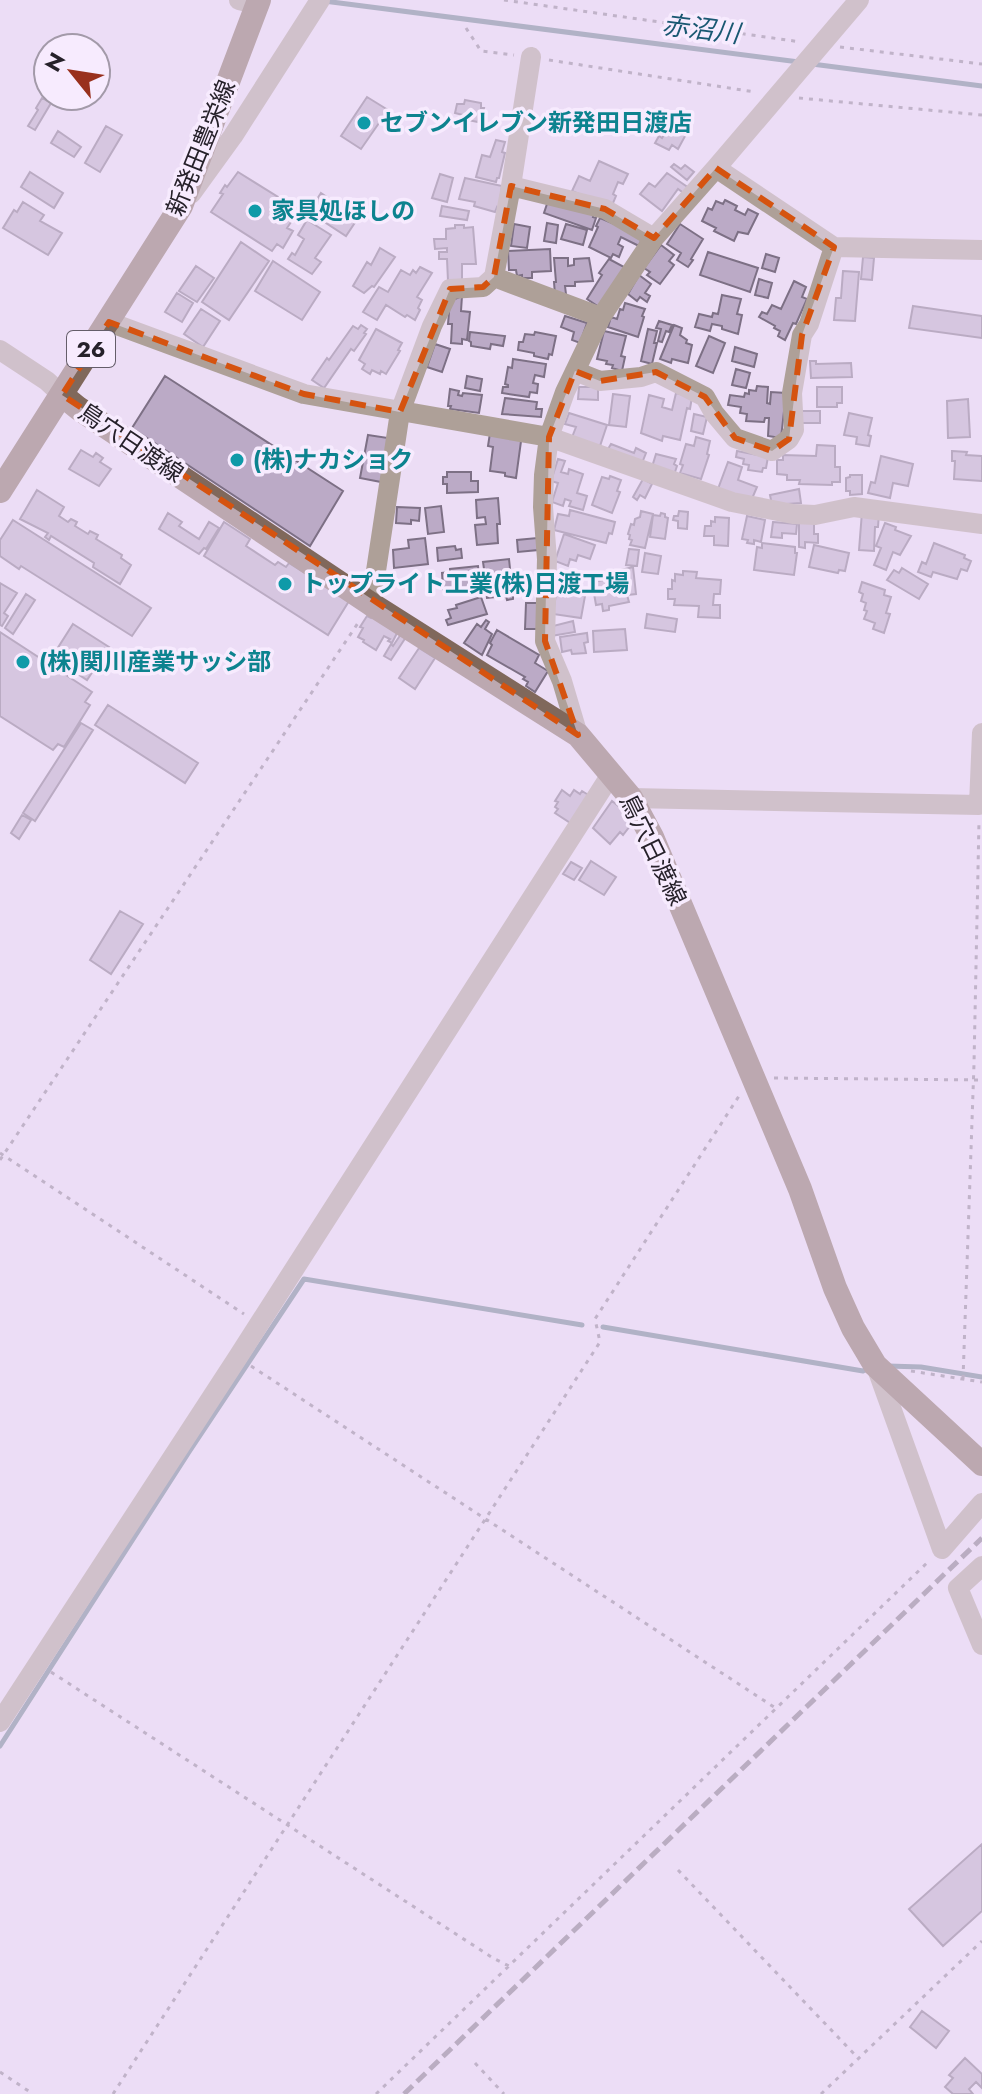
<svg xmlns="http://www.w3.org/2000/svg" width="982" height="2094" viewBox="0 0 982 2094" font-family="Jost,'Noto Sans JP',sans-serif">
<rect width="100%" height="100%" fill="#ecddf5"/>
<g fill="none" stroke-linecap="round" stroke-linejoin="round">
<path stroke="#687e8d" stroke-width="5" d="M 324,1 L 799,62
M 812,64 L 982,86
M 603,1327 L 863,1371 L 867,1369
M 888,1366 L 921,1367 L 982,1377
M 0,1746 L 189,1452 L 304,1279 L 582,1325"/>
</g>
<path fill="#bbaac6" stroke="#7d7085" stroke-width="2" d="M 367,97 L 388,110 L 361,149 L 341,136 Z
M 42,98 L 51,103 L 35,130 L 28,126 L 38,110 L 36,108 Z
M 465,100 L 481,103 L 481,108 L 484,108 L 482,117 L 479,117 L 478,122 L 463,119 L 463,115 L 455,113 L 457,104 L 464,104 Z
M 674,118 L 690,127 L 678,149 L 672,145 L 669,150 L 655,143 L 659,136 L 662,138 Z
M 106,126 L 122,135 L 100,172 L 85,163 Z
M 58,131 L 81,147 L 74,157 L 51,143 Z
M 496,140 L 505,142 L 502,152 L 505,153 L 499,178 L 497,178 L 496,182 L 476,177 L 482,155 L 490,157 Z
M 599,161 L 628,174 L 623,184 L 618,182 L 613,194 L 616,196 L 611,208 L 572,191 L 579,176 L 590,181 Z
M 674,164 L 681,169 L 685,165 L 694,172 L 687,180 L 671,167 Z
M 30,172 L 63,193 L 54,208 L 21,187 Z
M 238,172 L 299,210 L 287,228 L 293,231 L 283,248 L 277,244 L 272,251 L 211,212 L 223,194 L 220,193 L 225,185 L 227,187 Z
M 667,173 L 689,188 L 685,194 L 678,189 L 662,211 L 640,194 L 649,183 L 655,187 Z
M 440,174 L 453,178 L 447,202 L 432,198 Z
M 465,178 L 502,186 L 499,209 L 497,207 L 495,212 L 474,206 L 475,202 L 459,199 Z
M 321,193 L 358,218 L 346,236 L 309,212 Z
M 725,200 L 737,206 L 735,210 L 745,215 L 748,209 L 758,214 L 748,234 L 738,232 L 734,241 L 714,231 L 716,228 L 702,221 L 708,208 L 712,210 L 716,201 L 723,204 Z
M 548,201 L 594,213 L 593,217 L 596,218 L 592,230 L 544,213 Z
M 23,202 L 44,215 L 40,221 L 62,233 L 48,255 L 3,228 L 14,210 L 17,212 Z
M 442,206 L 469,211 L 467,220 L 440,216 Z
M 600,218 L 643,236 L 639,246 L 621,237 L 618,244 L 623,247 L 619,257 L 613,254 L 611,258 L 589,247 L 598,227 L 596,226 Z
M 307,220 L 331,235 L 315,258 L 321,262 L 312,274 L 288,259 L 292,253 L 295,255 L 304,239 L 298,235 Z
M 547,223 L 558,225 L 556,243 L 544,241 Z
M 514,224 L 530,227 L 527,248 L 511,246 Z
M 566,224 L 587,230 L 583,245 L 561,239 Z
M 680,224 L 703,239 L 691,259 L 693,260 L 688,267 L 677,260 L 681,253 L 667,244 Z
M 455,225 L 464,225 L 464,228 L 473,227 L 476,264 L 462,264 L 462,280 L 448,281 L 447,259 L 439,259 L 439,252 L 447,252 L 447,248 L 435,249 L 434,239 L 446,239 L 446,229 L 455,228 Z
M 241,242 L 269,261 L 229,320 L 202,302 Z
M 661,245 L 674,255 L 669,261 L 674,265 L 660,284 L 647,275 L 650,272 L 644,268 Z
M 380,248 L 395,257 L 374,287 L 372,286 L 364,293 L 353,286 L 367,262 L 371,265 Z
M 550,249 L 551,271 L 532,272 L 532,278 L 522,278 L 522,275 L 517,276 L 516,270 L 509,270 L 508,251 Z
M 708,252 L 758,268 L 750,292 L 700,275 Z
M 766,254 L 779,258 L 775,272 L 762,268 Z
M 863,257 L 874,258 L 872,280 L 861,279 Z
M 554,258 L 568,258 L 568,266 L 574,265 L 574,259 L 589,258 L 593,281 L 575,282 L 575,286 L 565,286 L 566,294 L 555,295 L 554,282 L 556,282 Z
M 609,259 L 626,268 L 599,307 L 587,299 L 602,275 L 599,273 Z
M 273,261 L 320,292 L 302,320 L 255,291 Z
M 196,266 L 214,278 L 197,302 L 179,291 Z
M 420,267 L 432,273 L 417,297 L 422,300 L 418,308 L 420,310 L 415,320 L 407,315 L 405,317 L 386,305 L 377,320 L 363,312 L 379,287 L 388,292 L 401,270 L 410,275 L 413,270 L 416,273 Z
M 843,271 L 859,272 L 855,321 L 834,320 L 836,298 L 841,298 Z
M 639,275 L 651,284 L 645,293 L 650,296 L 647,302 L 640,297 L 637,301 L 628,294 Z
M 759,279 L 772,283 L 768,298 L 755,295 Z
M 794,281 L 806,287 L 802,297 L 807,299 L 796,324 L 793,323 L 785,340 L 778,336 L 780,331 L 774,328 L 775,326 L 759,317 L 762,312 L 767,314 L 772,305 L 781,309 Z
M 177,293 L 193,303 L 182,322 L 165,312 Z
M 722,295 L 741,299 L 737,314 L 742,315 L 738,334 L 722,329 L 722,326 L 712,324 L 710,331 L 695,327 L 699,314 L 712,317 L 713,313 L 718,314 Z
M 462,296 L 461,311 L 470,312 L 467,340 L 462,339 L 462,344 L 451,343 L 452,324 L 448,324 L 450,301 Z
M 625,303 L 645,309 L 642,316 L 644,317 L 638,337 L 608,327 L 611,317 L 617,319 L 620,309 L 623,310 Z
M 913,306 L 982,316 L 982,338 L 909,328 Z
M 201,309 L 220,321 L 203,347 L 184,334 Z
M 565,316 L 587,323 L 580,343 L 572,340 L 574,332 L 561,327 Z
M 659,321 L 672,325 L 669,332 L 666,331 L 662,342 L 658,341 L 661,329 L 656,328 Z
M 361,325 L 367,329 L 364,333 L 366,334 L 354,351 L 351,349 L 324,388 L 312,380 L 327,358 L 329,360 L 353,326 L 358,329 Z
M 674,325 L 682,328 L 680,335 L 687,340 L 686,343 L 692,345 L 688,363 L 672,359 L 671,363 L 660,359 Z
M 376,329 L 402,343 L 398,350 L 400,351 L 386,374 L 381,371 L 380,374 L 372,370 L 370,374 L 362,369 L 365,364 L 359,360 Z
M 648,329 L 657,331 L 654,343 L 657,343 L 652,364 L 641,361 Z
M 604,331 L 626,336 L 621,356 L 625,357 L 622,371 L 612,368 L 613,365 L 606,364 L 607,361 L 597,359 Z
M 470,332 L 505,336 L 503,346 L 491,344 L 490,349 L 471,346 L 471,342 L 469,341 Z
M 535,332 L 556,336 L 552,355 L 549,354 L 548,359 L 534,356 L 534,353 L 518,350 L 519,342 L 523,342 L 525,334 L 534,335 Z
M 709,336 L 725,343 L 713,373 L 696,366 Z
M 435,344 L 450,349 L 442,372 L 427,367 Z
M 735,347 L 757,354 L 754,367 L 732,361 Z
M 513,359 L 546,364 L 544,377 L 535,375 L 533,383 L 538,384 L 537,393 L 530,392 L 529,397 L 502,393 L 503,387 L 508,387 L 508,385 L 505,384 L 508,367 L 512,368 Z
M 810,361 L 816,361 L 816,364 L 851,363 L 852,377 L 811,378 Z
M 736,369 L 750,373 L 746,388 L 732,385 Z
M 165,376 L 343,491 L 310,546 L 132,428 Z
M 467,376 L 482,379 L 480,391 L 465,388 Z
M 757,386 L 768,387 L 767,403 L 770,404 L 771,392 L 786,393 L 781,438 L 768,436 L 769,418 L 765,418 L 764,422 L 746,421 L 747,414 L 740,413 L 741,407 L 728,405 L 730,395 L 744,397 L 745,393 L 749,394 L 749,390 L 756,391 Z
M 579,387 L 598,387 L 598,400 L 578,399 Z
M 817,387 L 842,387 L 842,403 L 837,403 L 837,407 L 817,407 Z
M 450,389 L 459,391 L 458,395 L 462,396 L 463,393 L 482,395 L 479,413 L 450,409 L 451,406 L 448,406 Z
M 676,393 L 692,397 L 690,409 L 687,408 L 680,440 L 663,436 L 662,441 L 641,433 L 649,395 L 664,399 L 662,407 L 672,410 Z
M 613,394 L 630,396 L 626,427 L 609,425 Z
M 505,398 L 537,402 L 536,409 L 542,409 L 541,417 L 502,414 Z
M 968,399 L 970,437 L 948,438 L 947,401 Z
M 801,411 L 820,411 L 820,423 L 801,423 Z
M 569,413 L 607,425 L 600,446 L 571,440 L 576,427 L 565,424 Z
M 849,413 L 872,418 L 868,435 L 871,436 L 869,446 L 856,444 L 857,437 L 844,435 Z
M 694,414 L 707,417 L 703,434 L 691,431 Z
M 490,433 L 522,434 L 516,478 L 505,476 L 505,473 L 490,471 L 493,447 L 488,446 Z
M 368,435 L 388,438 L 381,482 L 360,478 Z
M 696,437 L 710,441 L 707,454 L 709,455 L 701,479 L 680,473 L 683,465 L 680,464 L 686,444 L 694,446 Z
M 611,444 L 634,453 L 636,448 L 646,453 L 642,463 L 608,449 Z
M 817,445 L 835,446 L 835,467 L 840,467 L 840,482 L 832,482 L 832,485 L 799,484 L 800,480 L 787,480 L 787,475 L 777,474 L 777,460 L 783,460 L 783,455 L 816,456 Z
M 81,450 L 93,457 L 96,453 L 103,458 L 100,462 L 111,469 L 99,486 L 69,469 Z
M 737,451 L 768,457 L 766,468 L 763,468 L 762,472 L 748,470 L 749,465 L 743,464 L 744,459 L 736,457 Z
M 952,451 L 967,452 L 966,455 L 982,456 L 982,481 L 954,479 L 955,461 L 952,461 Z
M 656,454 L 676,459 L 674,464 L 677,466 L 674,475 L 652,467 Z
M 881,456 L 913,464 L 908,486 L 893,483 L 890,498 L 868,493 L 871,482 L 875,483 Z
M 558,459 L 565,461 L 561,472 L 568,474 L 569,469 L 583,474 L 577,493 L 587,496 L 583,510 L 569,506 L 571,501 L 565,499 L 563,506 L 552,502 L 558,483 L 551,481 Z
M 728,462 L 742,467 L 738,480 L 757,487 L 751,501 L 718,489 Z
M 447,472 L 471,472 L 471,481 L 478,481 L 478,492 L 447,493 L 447,484 L 443,484 L 443,477 L 447,477 Z
M 850,475 L 862,475 L 862,494 L 850,495 L 850,491 L 846,491 L 846,478 L 850,477 Z
M 610,476 L 621,480 L 617,491 L 620,492 L 612,513 L 592,505 L 602,477 L 609,479 Z
M 643,479 L 652,484 L 645,498 L 640,495 L 637,500 L 633,497 Z
M 799,489 L 801,503 L 772,505 L 770,495 Z
M 37,490 L 64,507 L 59,516 L 68,522 L 71,519 L 77,522 L 75,526 L 88,534 L 90,531 L 98,535 L 96,539 L 122,555 L 121,558 L 131,565 L 120,584 L 93,567 L 94,563 L 51,536 L 49,540 L 45,537 L 48,533 L 20,519 Z
M 498,498 L 500,524 L 497,524 L 498,543 L 477,545 L 475,525 L 486,524 L 485,517 L 477,518 L 476,500 Z
M 441,506 L 444,532 L 428,534 L 425,508 Z
M 397,507 L 420,508 L 419,521 L 411,520 L 411,524 L 396,523 Z
M 570,510 L 615,522 L 612,534 L 609,533 L 606,543 L 554,530 L 558,514 L 569,516 Z
M 641,511 L 653,514 L 645,548 L 630,545 L 632,540 L 629,539 L 630,535 L 628,534 L 631,524 L 634,525 L 635,519 L 640,517 Z
M 679,511 L 688,512 L 687,529 L 678,528 L 678,521 L 673,520 L 674,516 L 678,516 Z
M 862,512 L 879,513 L 878,527 L 875,527 L 874,551 L 859,550 Z
M 168,513 L 182,522 L 179,526 L 199,539 L 209,522 L 219,528 L 206,549 L 204,548 L 199,554 L 159,529 Z
M 661,513 L 665,514 L 665,517 L 668,518 L 665,539 L 650,537 L 653,515 L 660,516 Z
M 747,516 L 765,520 L 761,542 L 754,540 L 754,544 L 747,543 L 748,540 L 742,539 Z
M 715,517 L 729,518 L 728,546 L 714,545 L 714,536 L 704,536 L 705,526 L 711,526 L 711,521 L 715,522 Z
M 13,520 L 151,608 L 132,636 L 21,566 L 19,569 L 0,556 L 0,540 Z
M 224,522 L 250,539 L 246,546 L 275,565 L 278,562 L 286,567 L 289,563 L 349,601 L 328,635 L 204,556 Z
M 773,522 L 797,524 L 796,534 L 782,533 L 782,538 L 771,537 Z
M 799,522 L 814,522 L 814,534 L 818,534 L 818,543 L 805,542 L 805,548 L 799,547 Z
M 885,523 L 896,527 L 895,530 L 911,536 L 900,555 L 893,552 L 886,570 L 874,565 L 881,548 L 876,546 Z
M 564,534 L 595,545 L 590,559 L 578,555 L 576,561 L 570,559 L 568,566 L 555,561 Z
M 425,538 L 428,564 L 394,568 L 393,550 L 409,548 L 408,540 Z
M 537,538 L 538,550 L 518,552 L 517,540 Z
M 762,543 L 795,547 L 795,553 L 797,553 L 794,575 L 754,570 L 757,547 L 762,548 Z
M 934,543 L 965,555 L 964,558 L 971,561 L 967,571 L 961,569 L 957,579 L 933,572 L 931,577 L 918,572 L 922,562 L 926,564 Z
M 814,545 L 849,553 L 845,571 L 839,570 L 838,573 L 809,567 Z
M 455,546 L 456,550 L 461,549 L 462,558 L 438,561 L 437,548 Z
M 629,549 L 639,550 L 637,566 L 626,565 Z
M 645,553 L 661,556 L 658,574 L 642,572 Z
M 509,559 L 511,578 L 520,577 L 523,595 L 513,596 L 513,599 L 507,600 L 506,596 L 487,598 L 485,582 L 489,582 L 489,575 L 485,576 L 483,562 Z
M 478,566 L 480,587 L 451,593 L 450,588 L 443,589 L 442,573 L 450,572 L 450,569 Z
M 633,567 L 636,594 L 627,595 L 629,602 L 609,606 L 609,610 L 603,611 L 602,604 L 596,605 L 592,582 L 610,579 L 610,582 L 617,581 L 618,584 L 623,583 L 621,570 Z
M 902,568 L 928,584 L 919,599 L 887,580 L 894,570 L 899,573 Z
M 683,571 L 697,572 L 696,578 L 721,580 L 720,594 L 714,594 L 713,605 L 720,605 L 720,618 L 698,617 L 699,606 L 674,605 L 675,599 L 668,599 L 668,589 L 672,589 L 672,580 L 675,581 L 675,574 L 683,575 Z
M 862,582 L 885,590 L 884,595 L 891,597 L 886,613 L 890,614 L 884,633 L 873,629 L 875,623 L 864,619 L 867,611 L 864,610 L 866,603 L 861,601 L 863,594 L 859,592 Z
M 0,583 L 17,593 L 4,613 L 8,616 L 2,626 L 0,625 Z
M 567,592 L 585,596 L 581,618 L 553,614 L 556,594 L 566,595 Z
M 26,594 L 35,600 L 13,634 L 5,628 Z
M 481,597 L 487,614 L 448,625 L 446,620 L 451,618 L 448,610 L 457,608 L 456,605 Z
M 526,603 L 539,603 L 538,629 L 525,629 Z
M 647,614 L 677,619 L 675,632 L 645,628 Z
M 367,616 L 371,618 L 372,616 L 397,633 L 392,643 L 388,641 L 390,639 L 384,636 L 376,650 L 363,642 L 364,640 L 358,637 L 363,628 L 360,627 Z
M 486,620 L 489,622 L 485,629 L 492,634 L 482,655 L 464,643 L 477,624 L 481,627 Z
M 573,621 L 575,632 L 551,636 L 553,626 Z
M 73,624 L 109,647 L 87,680 L 52,657 Z
M 625,629 L 627,650 L 594,652 L 593,631 Z
M 497,630 L 539,655 L 535,663 L 548,671 L 535,692 L 526,686 L 528,682 L 523,679 L 525,677 L 487,655 L 492,645 L 490,643 Z
M 0,632 L 92,692 L 85,702 L 90,705 L 64,747 L 58,744 L 53,750 L 0,716 Z
M 587,633 L 588,642 L 584,643 L 586,653 L 572,654 L 571,650 L 562,652 L 560,637 Z
M 401,634 L 406,637 L 391,660 L 384,656 L 391,644 L 393,646 Z
M 419,648 L 435,658 L 415,689 L 399,678 Z
M 108,705 L 198,763 L 185,783 L 95,725 Z
M 81,723 L 93,730 L 35,821 L 23,813 Z
M 562,790 L 570,796 L 574,790 L 580,794 L 582,791 L 590,796 L 572,824 L 555,813 L 558,809 L 555,807 L 558,802 L 555,801 Z
M 612,801 L 631,816 L 633,822 L 623,835 L 620,832 L 610,844 L 593,828 Z
M 22,815 L 31,820 L 19,839 L 11,833 Z
M 591,861 L 616,877 L 604,895 L 579,880 Z
M 571,862 L 582,868 L 574,880 L 563,874 Z
M 120,911 L 143,924 L 111,974 L 90,960 Z
M 982,1844 L 982,1911 L 943,1946 L 909,1909 Z
M 922,2011 L 949,2031 L 936,2048 L 910,2027 Z
M 965,2058 L 982,2074 L 982,2088 L 976,2082 L 969,2089 L 973,2094 L 953,2094 L 945,2087 L 953,2078 L 949,2075 Z"/>
<g fill="none" stroke-linecap="round" stroke-linejoin="round">
<path stroke="#8b8192" stroke-width="3" stroke-dasharray="4 6" stroke-linecap="butt" d="M 504,0 L 801,42
M 466,28 L 481,51 L 514,55
M 840,47 L 982,64
M 549,60 L 755,92
M 799,98 L 982,115
M 774,1078 L 982,1080
M 0,1153 L 244,1314
M 0,1160 L 360,620
M 251,1366 L 777,1709
M 911,1371 L 982,1382
M 963,1379 L 974,1064 L 979,821
M 51,1672 L 493,1958 L 509,1966
M 678,1870 L 858,2058
M 475,2063 L 504,2094
M 0,2072 L 33,2094
M 113,2094 L 600,1342 L 595,1319 L 739,1096
M 376,2094 L 930,1560
M 821,2094 L 982,1941"/>
<path stroke="#aea098" stroke-width="20" d="M 239,0 L 259,5
M 531,57 L 511,186 L 494,277 L 601,317
M 716,168 L 834,247 L 982,250
M 511,186 L 605,209 L 654,238
M 191,194 L 233,136 L 320,0
M 109,322 L 304,394 L 549,437 L 732,502 L 793,514 L 815,515 L 854,507 L 982,524
M 0,350 L 47,381 L 62,395
M 575,371 L 600,381 L 641,377 L 656,372 L 705,397 L 714,413 L 735,438 L 772,451 L 789,439 L 794,430 L 792,393 L 802,335 L 809,324 L 834,247
M 371,604 L 400,412 L 432,326 L 450,289 L 483,287 L 494,277
M 578,735 L 562,681 L 545,641 L 547,559 L 543,507 L 544,475 L 549,437 L 565,392 L 601,317 L 654,238 L 716,168 L 859,0
M 631,798 L 979,805 L 982,733
M 876,1366 L 942,1549 L 982,1503
M 982,1566 L 958,1588 L 982,1645
M 0,1722 L 238,1357 L 612,773"/>
<path stroke="#80685b" stroke-width="24" d="M 62,395 L 78,408 L 371,604 L 578,735 L 631,798 L 652,837 L 800,1189 L 835,1288 L 853,1328 L 875,1365 L 982,1464
M 0,491 L 181,206 L 259,0"/>
<path stroke="#7d7483" stroke-width="5" stroke-dasharray="12 6" stroke-linecap="butt" d="M 404,2094 L 982,1538"/>
</g>
<path d="M0 0H982V2094H0ZM 716,168 L 834,247 L 802,335 L 789,439 L 772,451 L 735,438 L 705,397 L 656,372 L 600,381 L 575,371 L 549,437 L 545,641 L 578,735 L 62,395 L 109,322 L 304,394 L 400,412 L 450,289 L 483,287 L 494,277 L 511,186 L 605,209 L 654,238 Z" fill="#ecddf5" fill-opacity=".55" fill-rule="evenodd"/>
<path fill="none" stroke="#d5530f" stroke-width="6" stroke-dasharray="16 10" stroke-linejoin="round" d="M 716,168 L 834,247 L 802,335 L 789,439 L 772,451 L 735,438 L 705,397 L 656,372 L 600,381 L 575,371 L 549,437 L 545,641 L 578,735 L 62,395 L 109,322 L 304,394 L 400,412 L 450,289 L 483,287 L 494,277 L 511,186 L 605,209 L 654,238 Z"/>
<g fill="#0f9aa8" stroke="#f7ebfe" stroke-width="3">
<circle cx="364" cy="123" r="8"/>
<circle cx="255" cy="211" r="8"/>
<circle cx="237" cy="460" r="8"/>
<circle cx="285" cy="584" r="8"/>
<circle cx="23" cy="662" r="8"/>
</g>
<g text-anchor="middle" stroke-width="7" stroke-linejoin="round" paint-order="stroke">
<rect fill="#f7ebfe" stroke="#655e6a" stroke-width="2" x="67" y="331" width="48" height="36" rx="6"/>
<g font-size="22" font-weight="bold" fill="#26212a">
<text x="91" y="357">26</text>
</g>
<g font-size="24" font-weight="bold" fill="#0d838f" stroke="#f7ebfe" text-anchor="start">
<text x="380" y="131">セブンイレブン新発田日渡店</text>
<text x="271" y="219">家具処ほしの</text>
<text x="253" y="468">(株)ナカショク</text>
<text x="301" y="592">トップライト工業(株)日渡工場</text>
<text x="39" y="670">(株)関川産業サッシ部</text>
</g>
<g font-size="24" fill="#26212a" stroke="#f7ebfe">
<text transform="translate(201 148) rotate(-68)" y="8">新発田豊栄線</text>
<text transform="translate(131 443) rotate(34)" y="8">鳥穴日渡線</text>
<text transform="translate(653 850) rotate(64)" y="8">鳥穴日渡線</text>
</g>
<g font-size="26" font-style="italic" fill="#1a5872" stroke="#f7ebfe">
<text transform="translate(701 29) rotate(7)" y="9">赤沼川</text>
</g>
</g>
<g transform="translate(72 72) rotate(300)"><circle r="38" fill="#f7ebfe" stroke="#a39aa9" stroke-width="2"/>
<path d="M0-6L14 30L0 20L-14 30Z" fill="#99301d"/>
<text y="-12" font-size="22" font-weight="bold" text-anchor="middle" fill="#26212a">N</text>
</g>
</svg>
